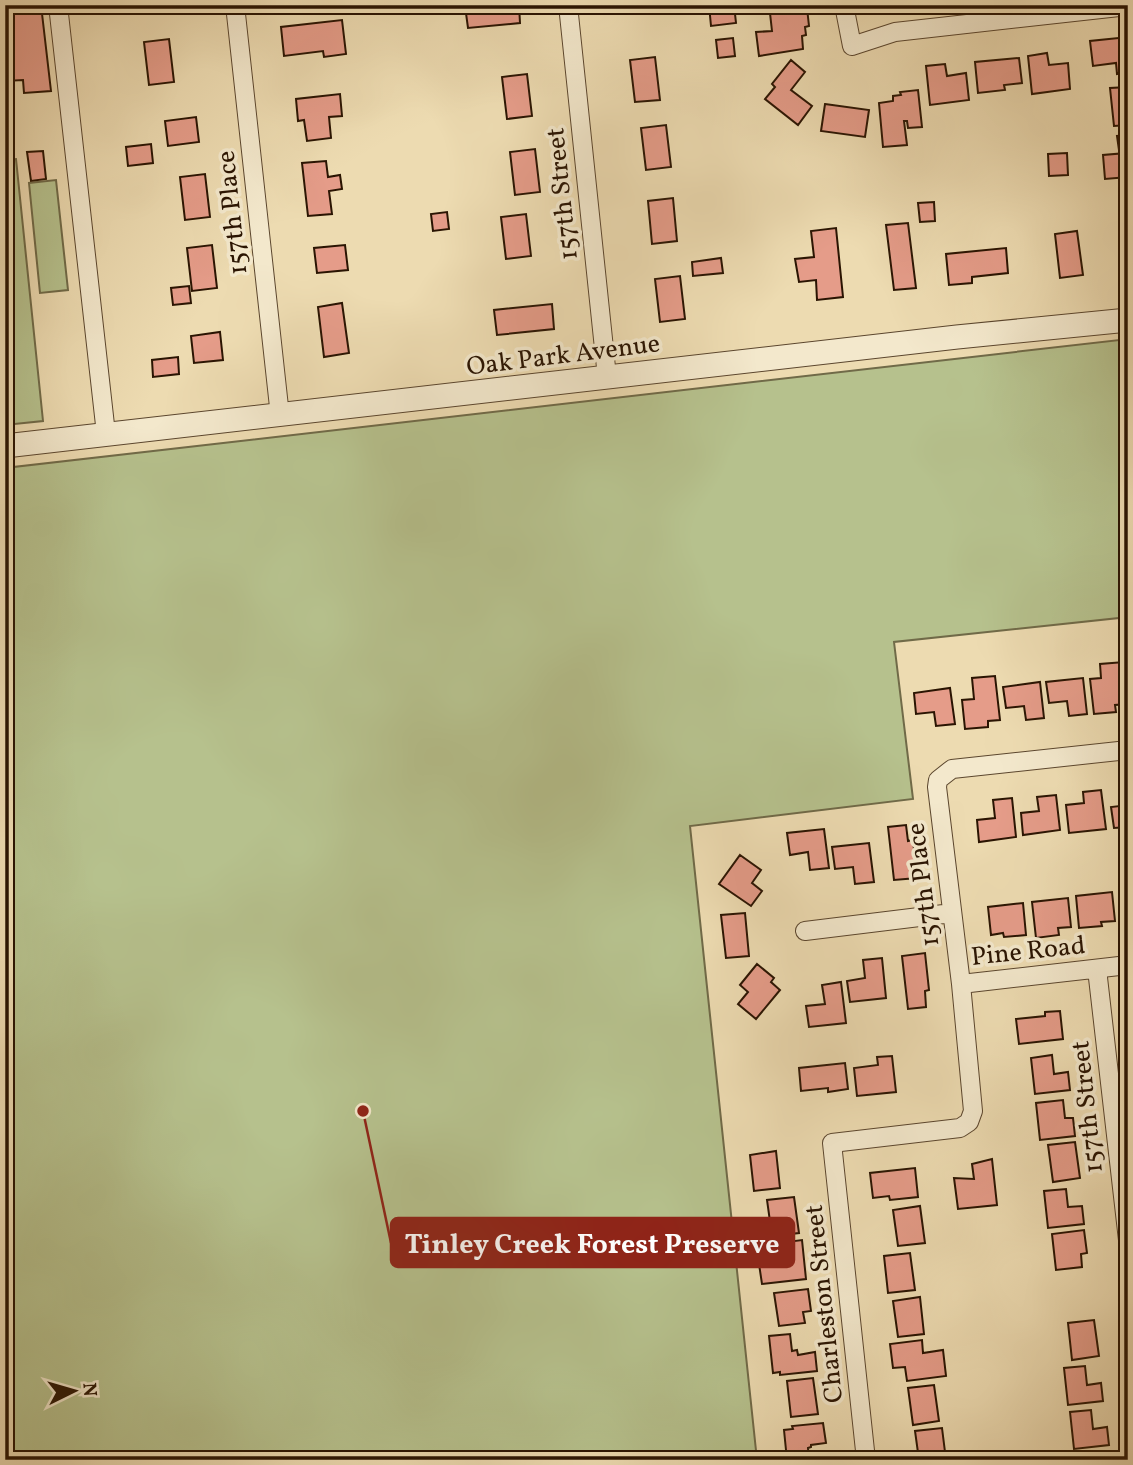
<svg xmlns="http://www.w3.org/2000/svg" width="1133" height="1465" viewBox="0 0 1133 1465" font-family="Vollkorn,serif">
<rect width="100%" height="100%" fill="#eddbb1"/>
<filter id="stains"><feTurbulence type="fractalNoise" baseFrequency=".00286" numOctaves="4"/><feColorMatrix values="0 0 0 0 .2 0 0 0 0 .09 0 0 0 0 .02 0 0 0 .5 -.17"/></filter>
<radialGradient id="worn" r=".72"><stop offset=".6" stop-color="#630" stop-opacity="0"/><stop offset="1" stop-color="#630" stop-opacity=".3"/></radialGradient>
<path fill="#b6c18d" stroke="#706a48" stroke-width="2" d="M 16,159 L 43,421 L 5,425 L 5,160 Z
M 56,180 L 68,290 L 40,293 L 29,183 Z
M 1128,339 L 1128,617 L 894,642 L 913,799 L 690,826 L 757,1460 L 5,1460 L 5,468 Z"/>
<path fill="#e59c89" stroke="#2a1402" stroke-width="2" d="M 5,5 L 41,5 L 51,91 L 24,93 L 23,80 L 5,81 Z
M 519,5 L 520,23 L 468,28 L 465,6 Z
M 628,5 L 682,5 L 629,11 Z
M 709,5 L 734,5 L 736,23 L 711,26 Z
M 807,8 L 809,26 L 805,27 L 806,35 L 802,36 L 803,49 L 759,56 L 756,32 L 772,31 L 770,13 Z
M 342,20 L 346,54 L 324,57 L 323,51 L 284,56 L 281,27 Z
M 1128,37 L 1128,72 L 1117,74 L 1116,63 L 1093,66 L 1090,41 Z
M 733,38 L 735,56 L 718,58 L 716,40 Z
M 169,39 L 174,82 L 149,85 L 144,42 Z
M 1047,53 L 1049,65 L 1068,63 L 1070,89 L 1032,94 L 1028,56 Z
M 655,57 L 660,100 L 635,102 L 630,60 Z
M 1019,58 L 1022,83 L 1004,85 L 1005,90 L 978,93 L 975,62 Z
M 791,60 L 805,72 L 791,90 L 812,106 L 798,125 L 765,99 L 775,87 L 772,84 Z
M 945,64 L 947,76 L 966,73 L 969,100 L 930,105 L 926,66 Z
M 527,74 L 532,116 L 507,119 L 502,77 Z
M 1128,87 L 1128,125 L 1114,126 L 1110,88 Z
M 918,90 L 922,127 L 908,128 L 907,121 L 904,121 L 907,145 L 883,147 L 879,103 L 893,101 L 893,96 L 901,95 L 900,92 Z
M 340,94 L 342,116 L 329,117 L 331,138 L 307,141 L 304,120 L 298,121 L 296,99 Z
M 825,104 L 869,110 L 865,137 L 821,131 Z
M 196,117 L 199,142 L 168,146 L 165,121 Z
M 666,125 L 671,167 L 646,170 L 641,128 Z
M 1128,135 L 1128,177 L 1105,179 L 1103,155 L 1126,153 L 1126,149 L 1119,150 L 1117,136 Z
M 151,144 L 153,163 L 128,166 L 126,147 Z
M 535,149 L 540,192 L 515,195 L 510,152 Z
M 43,151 L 46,179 L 31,181 L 27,152 Z
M 1067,153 L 1068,175 L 1049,176 L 1048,154 Z
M 326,161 L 328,177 L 340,175 L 342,189 L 329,191 L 332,214 L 308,216 L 302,163 Z
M 205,174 L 210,217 L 185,220 L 180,177 Z
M 1128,185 L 1128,224 L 1125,224 L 1121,186 Z
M 673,198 L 677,241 L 652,244 L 648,201 Z
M 934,202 L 935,221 L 920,222 L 918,203 Z
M 447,212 L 449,229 L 433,231 L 431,214 Z
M 526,214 L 531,256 L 506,259 L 501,217 Z
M 908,223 L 916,288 L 894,290 L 886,225 Z
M 836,228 L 843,297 L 817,300 L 816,280 L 799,282 L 795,259 L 814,257 L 811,231 Z
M 1077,231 L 1083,275 L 1060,278 L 1055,234 Z
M 212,245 L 217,288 L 192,291 L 187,248 Z
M 345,245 L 348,270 L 317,273 L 314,248 Z
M 1006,248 L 1008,273 L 972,277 L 972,283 L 949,285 L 946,254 Z
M 721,258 L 723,273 L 693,276 L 692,262 Z
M 680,276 L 685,319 L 660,322 L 655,279 Z
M 189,286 L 191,303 L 173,305 L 171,288 Z
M 342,303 L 349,353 L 324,357 L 318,307 Z
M 552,304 L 554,329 L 497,335 L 494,310 Z
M 220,332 L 223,360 L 194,363 L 191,336 Z
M 178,357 L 179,374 L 153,377 L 152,360 Z
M 1124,662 L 1128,704 L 1115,705 L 1116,712 L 1094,714 L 1090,679 L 1101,678 L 1100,664 Z
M 995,676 L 1000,720 L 988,721 L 988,727 L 965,729 L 962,700 L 974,699 L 972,678 Z
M 1083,678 L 1087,714 L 1069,716 L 1067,701 L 1049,703 L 1046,682 Z
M 1040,682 L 1044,718 L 1026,720 L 1024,706 L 1006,708 L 1003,687 Z
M 950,688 L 955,724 L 936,726 L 934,712 L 916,714 L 914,693 Z
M 1101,790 L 1106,829 L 1069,833 L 1066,805 L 1084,803 L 1083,792 Z
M 1056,795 L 1060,830 L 1023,835 L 1021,813 L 1039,811 L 1037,797 Z
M 1012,798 L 1016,837 L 979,842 L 977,820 L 995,818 L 993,800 Z
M 1128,805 L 1128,827 L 1114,828 L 1111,807 Z
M 906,825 L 908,841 L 913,840 L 917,878 L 894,880 L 888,827 Z
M 824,829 L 829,868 L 810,870 L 808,852 L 790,855 L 787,833 Z
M 869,843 L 874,882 L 855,884 L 853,867 L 835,869 L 832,847 Z
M 740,855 L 761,870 L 752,883 L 762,891 L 751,906 L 719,884 Z
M 1128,888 L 1128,911 L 1124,911 L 1121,889 Z
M 1112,892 L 1115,921 L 1101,922 L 1102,926 L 1079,928 L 1076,896 Z
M 1068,898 L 1071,927 L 1058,928 L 1059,935 L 1036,938 L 1032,902 Z
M 1023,903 L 1026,935 L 1004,937 L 1003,933 L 991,935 L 988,907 Z
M 745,913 L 749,956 L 726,958 L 721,915 Z
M 925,953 L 929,990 L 925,991 L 926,1007 L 908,1009 L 902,956 Z
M 882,958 L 886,998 L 850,1002 L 847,981 L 865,978 L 863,960 Z
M 757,964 L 774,978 L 771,982 L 780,990 L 756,1019 L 738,1004 L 748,992 L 740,985 Z
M 841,982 L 846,1023 L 809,1027 L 806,1006 L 825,1004 L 822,985 Z
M 1060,1011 L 1063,1039 L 1019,1044 L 1016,1019 L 1045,1016 L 1045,1012 Z
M 1052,1055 L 1054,1074 L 1068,1072 L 1070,1090 L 1035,1094 L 1031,1058 Z
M 892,1056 L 896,1092 L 857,1096 L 854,1068 L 878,1065 L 877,1057 Z
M 845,1063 L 848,1089 L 828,1092 L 828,1088 L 801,1091 L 799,1068 Z
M 1063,1100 L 1065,1118 L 1073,1118 L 1075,1136 L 1040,1140 L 1036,1103 Z
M 1075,1142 L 1080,1178 L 1053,1182 L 1048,1145 Z
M 776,1151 L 780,1188 L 754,1191 L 750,1155 Z
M 992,1159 L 997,1205 L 958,1209 L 954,1178 L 974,1179 L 972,1164 Z
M 915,1168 L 918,1197 L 890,1200 L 889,1196 L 873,1198 L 870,1173 Z
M 1066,1189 L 1068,1207 L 1082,1206 L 1084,1224 L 1048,1228 L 1044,1191 Z
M 794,1197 L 799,1233 L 772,1236 L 767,1200 Z
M 920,1206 L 925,1243 L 898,1246 L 893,1210 Z
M 1084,1230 L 1087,1253 L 1081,1254 L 1082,1267 L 1056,1270 L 1052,1234 Z
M 802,1240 L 806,1279 L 762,1284 L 759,1264 L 774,1262 L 771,1244 Z
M 910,1253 L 915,1290 L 888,1293 L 884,1256 Z
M 808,1289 L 811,1311 L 803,1312 L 805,1323 L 779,1326 L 774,1293 Z
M 920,1297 L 924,1334 L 898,1337 L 893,1301 Z
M 1094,1320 L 1099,1356 L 1072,1360 L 1068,1323 Z
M 790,1334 L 792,1351 L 797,1350 L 798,1355 L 815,1352 L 817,1371 L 780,1375 L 780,1372 L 773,1373 L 769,1336 Z
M 922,1340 L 923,1353 L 943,1350 L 946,1376 L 907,1381 L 905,1367 L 893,1368 L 890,1344 Z
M 1085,1366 L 1087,1385 L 1101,1383 L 1103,1401 L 1068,1405 L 1064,1368 Z
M 813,1378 L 818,1414 L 791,1417 L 787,1381 Z
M 934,1385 L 939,1421 L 913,1425 L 908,1388 Z
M 1091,1410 L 1093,1429 L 1107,1427 L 1109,1445 L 1074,1449 L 1070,1412 Z
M 823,1423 L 826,1443 L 811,1445 L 811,1447 L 808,1448 L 809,1460 L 787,1460 L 784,1430 L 793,1429 L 792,1426 Z
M 942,1428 L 946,1460 L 919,1460 L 915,1431 Z
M 1096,1454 L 1097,1460 L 1075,1460 L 1074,1457 Z"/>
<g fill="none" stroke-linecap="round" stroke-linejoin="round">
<defs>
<path id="minor" d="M 58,5 L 106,434
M 235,5 L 280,416
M 568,5 L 607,377
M 844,5 L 852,46 L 895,32 L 1128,6
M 805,931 L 952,913
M 1097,969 L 1128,1240
M 961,984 L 937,787 L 938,780 L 952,769 L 1128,750
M 866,1460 L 832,1143 L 960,1128 L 969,1122 L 973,1111 L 961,984 L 1128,965"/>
<path id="tertiary" d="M 5,446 L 957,337 L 1128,320"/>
</defs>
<use href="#minor" stroke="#5b462e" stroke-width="20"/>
<use href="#tertiary" stroke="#5b462e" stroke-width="25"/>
<use href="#minor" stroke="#f3e8cc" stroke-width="18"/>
<use href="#tertiary" stroke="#f3e8cc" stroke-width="23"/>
</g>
<g text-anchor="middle" stroke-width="7" stroke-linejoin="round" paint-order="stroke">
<g font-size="26" fill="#2a1402" stroke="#f3e8cc">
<text transform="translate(561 194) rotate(-96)" y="9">157th Street</text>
<text transform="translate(231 213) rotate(-96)" y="9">157th Place</text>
<text transform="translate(563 354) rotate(-7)" y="9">Oak Park Avenue</text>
<text transform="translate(922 885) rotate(-97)" y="9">157th Place</text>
<text transform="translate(1028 950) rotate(-6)" y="9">Pine Road</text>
<text transform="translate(1086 1107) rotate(-96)" y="9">157th Street</text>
<text transform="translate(823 1304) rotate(-96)" y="9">Charleston Street</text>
</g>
</g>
<path fill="none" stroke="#8f2418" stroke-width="2.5" d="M363 1111L391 1243"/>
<circle fill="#8f2418" stroke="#f3e8cc" stroke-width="2.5" cx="363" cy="1111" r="7"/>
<rect fill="#8f2418" stroke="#8f2418" stroke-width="2.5" x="391" y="1218" width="403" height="49" rx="7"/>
<g font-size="28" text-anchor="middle" font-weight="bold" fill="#fff">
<text x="592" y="1253">Tinley Creek Forest Preserve</text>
</g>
<rect width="1133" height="1465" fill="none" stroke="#eddbb1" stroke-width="28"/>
<rect x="7" y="7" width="1119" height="1451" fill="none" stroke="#2a1402" stroke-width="3.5"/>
<rect x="14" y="14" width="1105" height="1437" fill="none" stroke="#2a1402" stroke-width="2"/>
<g transform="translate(74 1391) rotate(85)" stroke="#f3e8cc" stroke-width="5" paint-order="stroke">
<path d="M0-5L12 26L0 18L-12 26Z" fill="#2a1402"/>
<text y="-10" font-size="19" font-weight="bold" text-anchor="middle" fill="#2a1402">N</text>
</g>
<rect width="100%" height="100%" filter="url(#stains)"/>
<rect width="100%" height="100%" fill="url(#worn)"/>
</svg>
